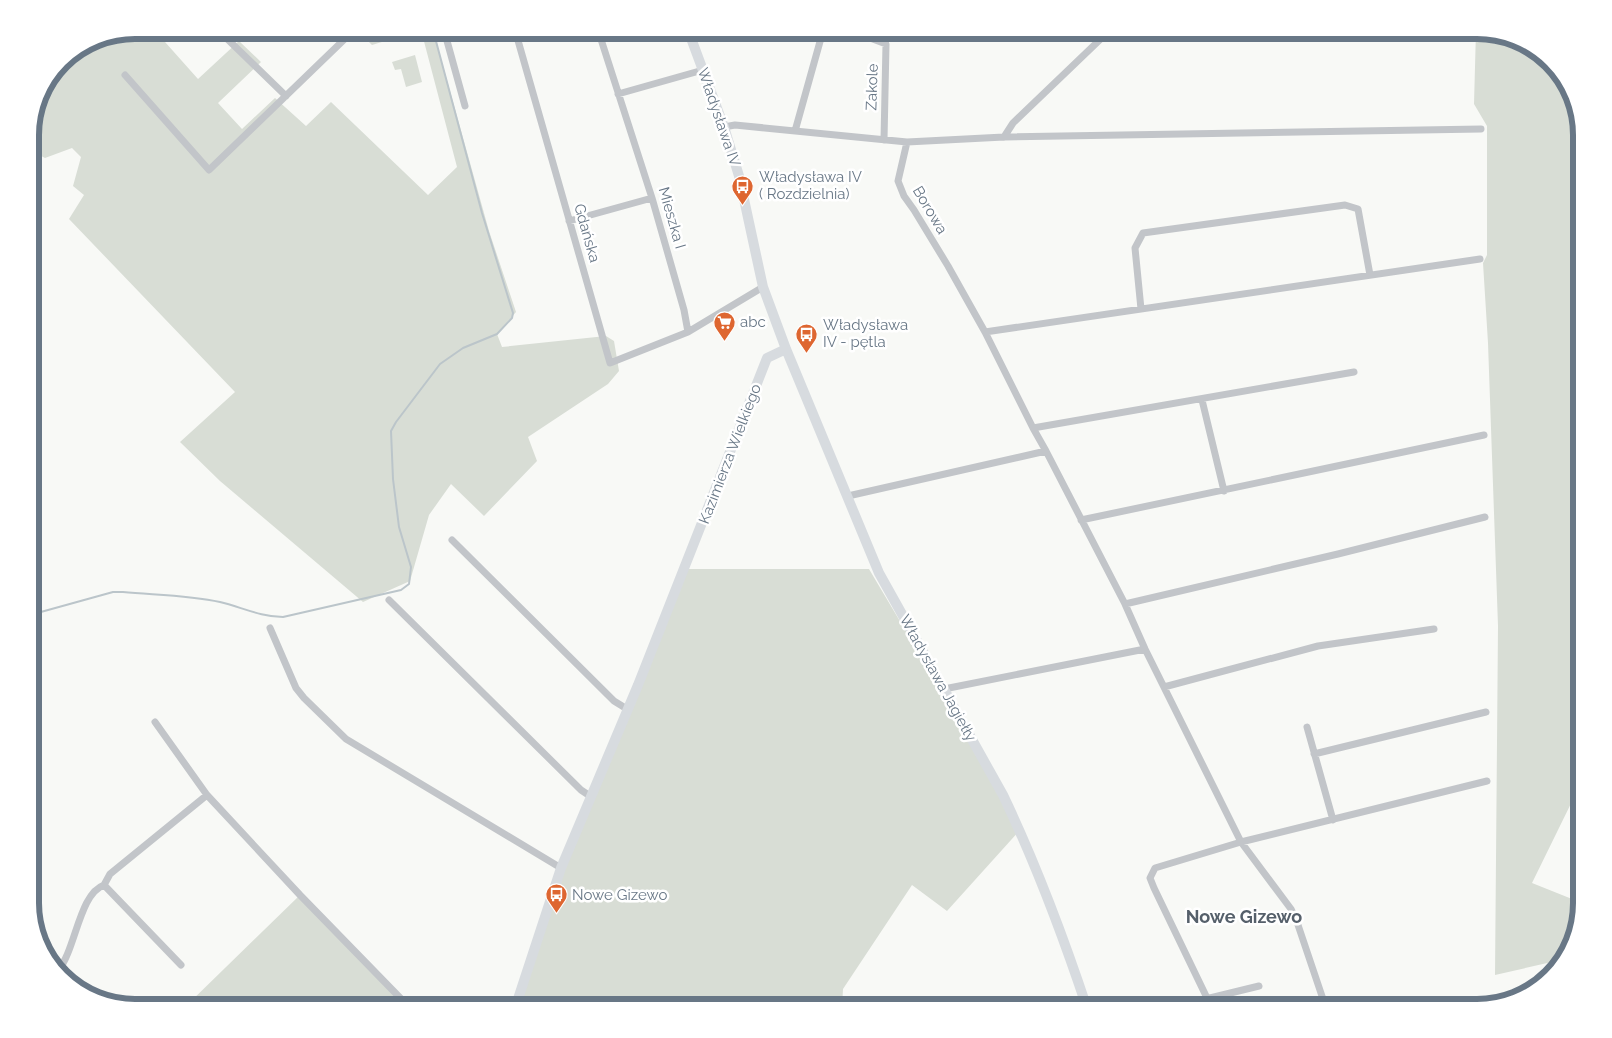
<svg xmlns="http://www.w3.org/2000/svg" width="1612" height="1038" viewBox="0 0 1612 1038" font-family="Raleway,sans-serif">
<rect width="100%" height="100%" fill="#f8f9f6"/>
<path fill="#d8ddd5" d="M 135,30 L 160,30 L 157,33 L 198,79 L 239,41 L 261,62 L 218,103 L 242,129 L 275,98 L 306,126 L 331,102 L 428,195 L 457,167 L 421,30 L 372,45 L 357,30 L 433,30 L 489,231 L 516,312 L 497,334 L 502,347 L 606,336 L 614,341 L 619,371 L 608,384 L 528,437 L 537,461 L 484,516 L 451,484 L 429,515 L 410,581 L 363,602 L 220,481 L 180,442 L 235,392 L 69,219 L 84,195 L 73,186 L 81,157 L 72,148 L 45,158 L 30,150 L 30,128 L 38,94 L 61,60 L 95,38 Z
M 1476,30 L 1535,48 L 1568,83 L 1582,135 L 1582,781 L 1532,883 L 1582,903 L 1565,959 L 1495,975 L 1498,626 L 1488,343 L 1483,263 L 1487,255 L 1487,126 L 1474,104 Z
M 415,55 L 422,82 L 406,87 L 401,69 L 395,70 L 392,62 Z
M 684,569 L 869,569 L 1003,795 L 1020,830 L 947,911 L 912,885 L 843,989 L 842,1008 L 520,1008 L 561,868 Z
M 300,895 L 407,1008 L 184,1008 Z"/>
<path fill="#bbc5ca" d="M 1457,996 L 1475,1000 L 1480,1007 L 1426,1008 L 1446,1001 Z"/>
<g fill="none" stroke-linecap="round" stroke-linejoin="round">
<path stroke="#bbc5ca" stroke-width="2" d="M 30,615 L 113,592 L 123,592 C 155,595 189,595 220,602 C 241,607 261,617 283,617 L 401,590 L 409,584 L 411,567 L 399,527 L 393,479 L 391,431 L 396,422 L 440,364 L 463,348 L 497,334 L 512,318 L 513,313 L 482,213 L 433,30"/>
<path stroke="#c2c5c9" stroke-width="7" d="M 218,30 L 286,96
M 444,30 L 465,106
M 515,30 L 610,363 L 688,332
M 598,30 L 652,198 L 684,310 L 688,332 L 763,287
M 849,30 L 886,44 L 884,140
M 125,75 L 209,170 L 354,30
M 618,94 L 703,70
M 724,127 L 735,125 L 907,142 L 1004,137 L 1481,129
M 795,131 L 821,38 L 831,30
M 1004,137 L 1013,123 L 1110,30
M 907,142 L 898,181 L 904,196 L 914,210 L 948,266 L 985,332 L 1033,428 L 1046,451 L 1125,604 L 1145,649 L 1241,842 L 1291,909 L 1297,922 L 1326,1008
M 569,221 L 652,198
M 1141,309 L 1135,248 L 1143,233 L 1345,205 L 1358,209 L 1370,275
M 985,332 L 1480,259
M 1202,400 L 1224,491
M 1033,428 L 1354,372
M 848,496 L 1046,451
M 1081,520 L 1484,435
M 452,540 L 614,701 L 627,709
M 389,600 L 581,790 L 590,796
M 1125,604 L 1338,554 L 1485,517
M 270,628 L 296,688 L 304,698 L 346,739 L 561,868
M 1164,687 L 1318,646 L 1434,629
M 944,689 L 1145,649
M 155,722 L 207,795 L 300,895 L 410,1008
M 1307,727 L 1333,820
M 1314,754 L 1486,712
M 181,965 L 104,885 L 110,874 L 207,795
M 58,971 C 76,949 79,894 104,885
M 1207,998 L 1154,888 L 1150,878 L 1155,868 L 1241,842 L 1487,781
M 1169,1008 L 1259,986"/>
<path stroke="#d7dbdf" stroke-width="10" d="M 688,30 L 724,127 L 739,176 L 763,287 L 786,349 L 879,573 L 1003,795 C 1036,864 1063,936 1087,1008
M 515,1008 L 561,868 L 638,685 L 767,358 L 786,349"/>
</g>
<defs>
<symbol id="bus-pin" viewBox="-11 -11 22 30"><path d="M0 17L-7.5 6A9.5 9.5 0 1 1 7.5 6Z" fill="#de6630" stroke="#fff"/><path d="M-5-6H5V4H4V6H2V4H-2V6H-4V4H-5ZM-3.5-4V0h7V-4ZM-3.5 1.2v1.5H-2V1.2ZM2 1.2v1.5H3.5V1.2Z" fill="#fff"/></symbol>
<symbol id="supermarket-pin" viewBox="-11 -11 22 30"><path d="M0 17L-7.5 6A9.5 9.5 0 1 1 7.5 6Z" fill="#de6630" stroke="#fff"/><path d="M-6-5.5h2.5l.6 2H6L4.5 2H-2.5L-4.4-4H-6ZM-1.5 3.2a1.3 1.3 0 1 0 .1 0ZM3 3.2a1.3 1.3 0 1 0 .1 0Z" fill="#fff"/></symbol>
</defs>
<g fill-rule="evenodd">
<use href="#bus-pin" x="730" y="174" width="25" height="34"/>
<use href="#supermarket-pin" x="712" y="310" width="25" height="34"/>
<use href="#bus-pin" x="794" y="322" width="25" height="34"/>
<use href="#bus-pin" x="544" y="882" width="25" height="34"/>
</g>
<g text-anchor="middle" stroke-width="5" stroke-linejoin="round" paint-order="stroke">
<g font-size="15" fill="#687786" stroke="#fff">
<text transform="translate(872 87) rotate(-88)" y="5">Zakole</text>
<text transform="translate(719 117) rotate(71)" y="5">Władysława IV</text>
<text transform="translate(930 210) rotate(59)" y="5">Borowa</text>
<text transform="translate(672 218) rotate(74)" y="5">Mieszka I</text>
<text transform="translate(587 233) rotate(74)" y="5">Gdańska</text>
<text transform="translate(730 454) rotate(-69)" y="5">Kazimierza Wielkiego</text>
<text transform="translate(938 678) rotate(61)" y="5">Władysława Jagiełły</text>
</g>
<g font-size="15" fill="#687786" stroke="#fff" text-anchor="start">
<text x="759" y="182">Władysława IV<tspan x="759" dy="17">( Rozdzielnia)</tspan></text>
<text x="740" y="327">abc</text>
<text x="823" y="330">Władysława<tspan x="823" dy="17">IV - pętla</tspan></text>
<text x="572" y="900">Nowe Gizewo</text>
</g>
<g font-size="18" font-weight="bold" fill="#56606b" stroke="#fff">
<text x="1244" y="923">Nowe Gizewo</text>
</g>
</g>
<path d="M0 0H1612V1038H0ZM135 39H1477A96 96 0 0 1 1573 135V903A96 96 0 0 1 1477 999H135A96 96 0 0 1 39 903V135A96 96 0 0 1 135 39Z" fill="#fff" fill-rule="evenodd"/>
<path fill="none" stroke="#687786" stroke-width="6" d="M135 39H1477A96 96 0 0 1 1573 135V903A96 96 0 0 1 1477 999H135A96 96 0 0 1 39 903V135A96 96 0 0 1 135 39Z"/>
</svg>
